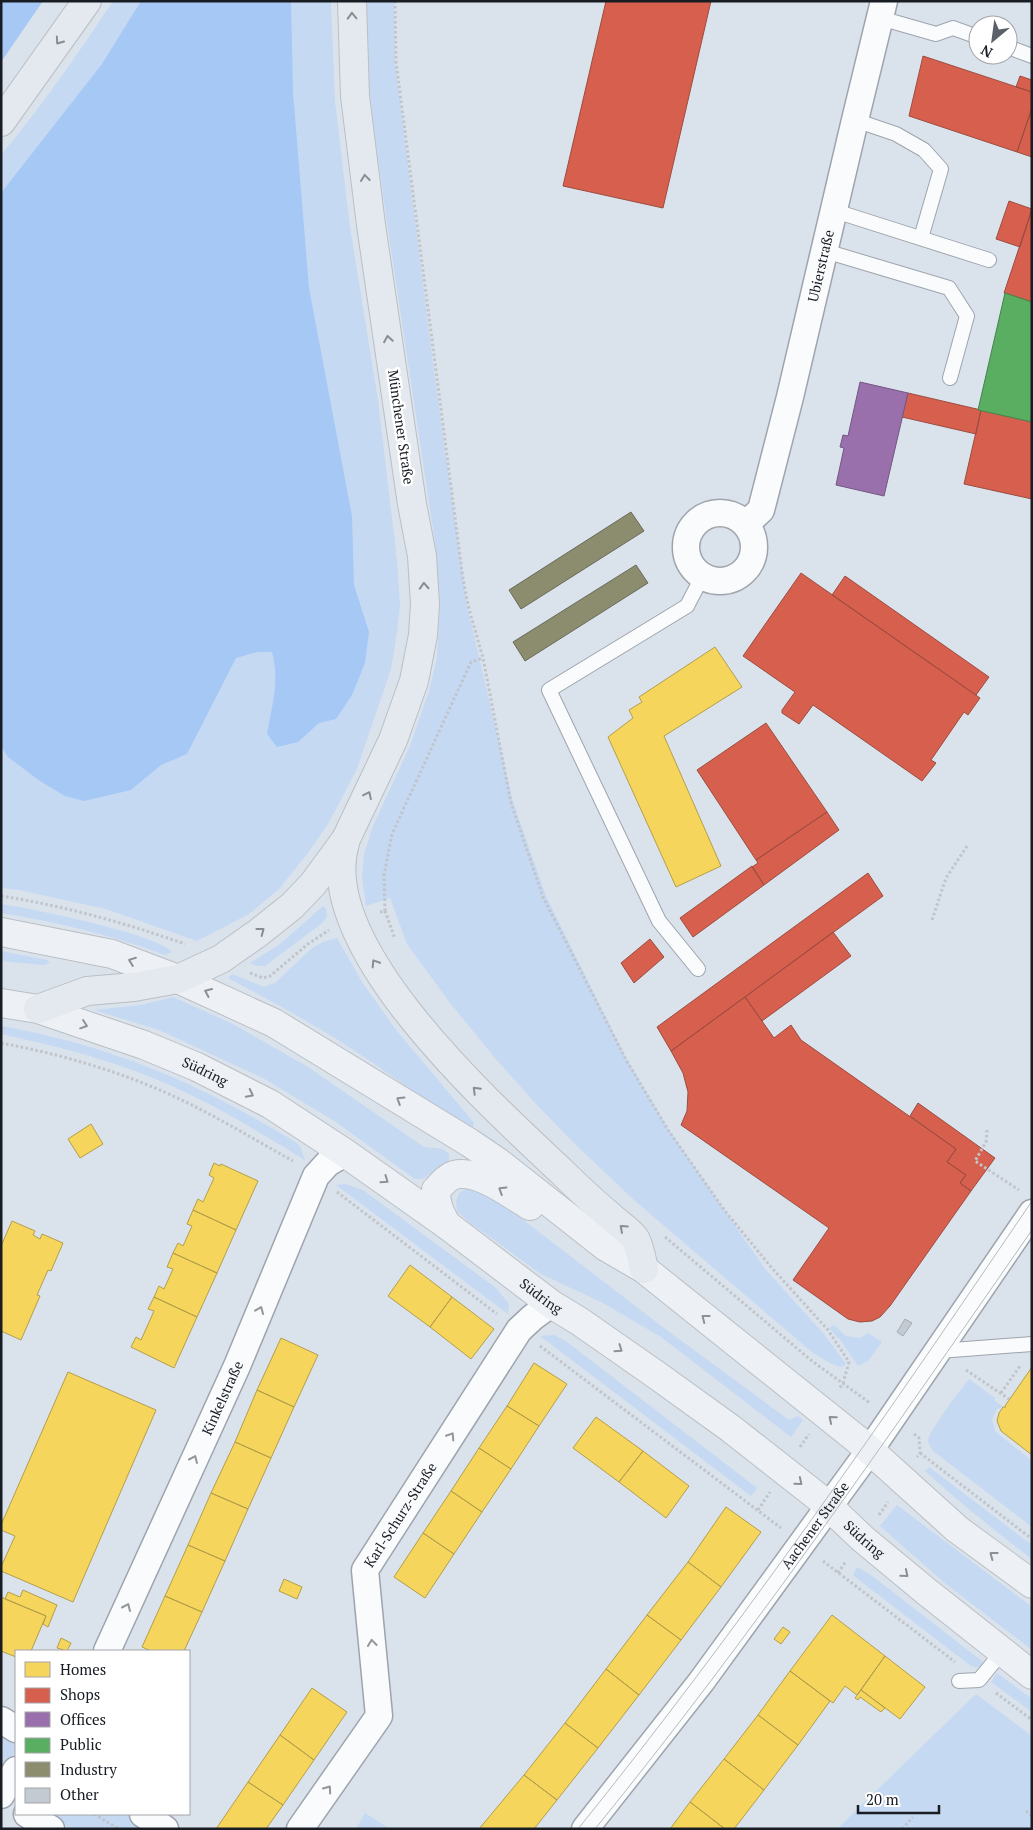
<svg xmlns="http://www.w3.org/2000/svg" width="1033" height="1830" viewBox="0 0 1033 1830" font-family="'PT Serif',serif">
<rect width="100%" height="100%" fill="#dae2ec"/>
<path fill="#c5d9f3" d="M 113,1 L 331,1 L 335,102 L 350,227 L 378,400 L 397,561 L 400,604 L 397,633 L 391,669 L 357,769 L 328,824 L 308,853 L 279,889 L 249,914 L 197,941 L 106,909 L 19,890 L 1,888 L 1,155 C 42,106 78,54 113,1 Z
M 367,1 L 394,1 L 395,62 L 435,379 L 467,606 L 513,802 L 546,896 L 626,1058 L 669,1130 L 765,1269 L 824,1334 L 846,1364 L 841,1367 L 832,1364 L 813,1353 L 634,1200 L 575,1144 L 536,1104 L 495,1058 L 450,1003 L 407,944 L 390,898 L 366,906 L 362,877 L 364,854 L 373,826 L 410,746 L 429,691 L 437,658 L 440,602 L 435,542 L 386,216 L 368,88 Z
M 1,904 C 29,908 157,934 172,952 L 165,955 C 112,935 57,922 1,913 Z
M 323,906 L 326,909 L 327,917 L 321,924 L 265,966 L 257,966 L 250,963 L 279,945 Z
M 337,938 L 362,982 L 396,1030 L 470,1118 L 474,1123 L 473,1127 L 469,1128 C 430,1104 393,1076 355,1051 C 314,1024 271,1001 228,978 L 232,974 L 264,987 L 275,983 L 312,948 L 323,942 Z
M 1,951 L 47,960 L 50,963 L 43,965 L 1,961 Z
M 173,997 L 233,1024 L 308,1067 L 424,1147 L 443,1149 L 449,1154 L 449,1160 L 446,1163 L 423,1179 L 415,1179 L 336,1122 L 263,1078 L 159,1030 L 94,1010 L 141,1005 Z
M 1,1026 C 74,1039 145,1062 211,1095 C 239,1109 267,1125 294,1141 L 300,1146 L 305,1160 C 267,1137 229,1113 189,1094 C 130,1065 66,1048 1,1034 Z
M 345,1184 L 363,1190 L 496,1288 L 509,1304 L 508,1314 L 336,1185 Z
M 472,1186 L 483,1189 L 664,1328 L 789,1420 L 798,1416 L 803,1420 L 791,1437 L 661,1337 L 603,1303 L 541,1274 L 469,1222 L 457,1211 L 456,1201 L 459,1193 Z
M 834,1325 L 846,1336 L 861,1338 L 868,1333 L 882,1342 L 868,1361 L 858,1366 L 841,1341 L 829,1328 Z
M 554,1335 L 567,1342 L 757,1488 L 751,1496 L 540,1336 Z
M 969,1379 L 995,1398 L 994,1400 L 1003,1407 L 997,1409 L 992,1419 L 995,1431 L 1032,1461 L 1032,1527 L 933,1451 C 932,1448 928,1444 928,1441 C 928,1432 962,1388 969,1379 Z
M 929,1467 L 1032,1545 L 1032,1559 C 995,1531 959,1502 925,1471 Z
M 897,1505 L 1032,1607 L 1032,1650 L 946,1584 L 880,1526 Z
M 857,1567 L 871,1575 L 983,1662 L 981,1666 L 976,1668 L 971,1666 L 859,1580 L 853,1575 Z
M 997,1673 L 1032,1699 L 1032,1712 L 991,1682 Z
M 976,1694 L 1032,1736 L 1032,1829 L 837,1829 Z
M 1,1729 L 16,1738 L 16,1795 L 1,1785 Z
M 365,1813 L 390,1829 L 356,1829 Z
M 47,1814 L 131,1814 L 153,1829 L 71,1829 Z"/>
<path fill="#a5c8f5" d="M 1,1 L 43,1 L 1,62 Z
M 141,1 L 291,1 L 293,92 L 309,288 L 352,516 L 354,585 L 369,632 L 365,663 L 352,695 L 336,719 L 319,723 L 298,742 L 277,747 L 267,734 C 272,704 280,682 272,652 L 257,652 L 236,658 L 187,754 L 161,765 L 131,790 L 84,801 L 65,796 L 40,781 L 8,757 L 1,746 L 1,193 L 102,64 Z"/>
<path fill="#f6d55c" stroke="#b39e4b" d="M 715,647 L 742,687 L 664,736 L 721,866 L 676,887 L 608,737 L 633,718 L 629,710 L 642,702 L 639,697 Z
M 91,1124 L 103,1144 L 80,1158 L 68,1139 Z
M 214,1163 L 220,1166 L 221,1164 L 258,1181 L 236,1230 L 193,1210 L 198,1199 L 203,1202 L 214,1178 L 209,1175 Z
M 193,1210 L 236,1230 L 217,1273 L 173,1253 L 178,1243 L 183,1246 L 192,1226 L 187,1224 Z
M 12,1221 L 35,1231 L 33,1235 L 40,1239 L 42,1234 L 63,1243 L 51,1271 L 48,1270 L 37,1295 L 40,1296 L 21,1340 L 1,1331 L 1,1246 Z
M 173,1253 L 217,1273 L 197,1317 L 154,1297 L 159,1286 L 164,1289 L 173,1269 L 167,1267 Z
M 410,1265 L 452,1297 L 430,1327 L 388,1296 Z
M 154,1297 L 197,1317 L 174,1368 L 131,1347 L 136,1337 L 141,1340 L 154,1311 L 148,1309 Z
M 452,1297 L 494,1329 L 471,1359 L 430,1327 Z
M 281,1338 L 318,1355 L 294,1407 L 257,1390 Z
M 534,1363 L 567,1384 L 539,1426 L 507,1406 Z
M 1032,1367 L 1032,1455 L 1001,1431 L 997,1421 L 999,1413 L 1003,1407 L 1006,1407 L 1005,1406 Z
M 68,1372 L 156,1410 L 73,1602 L 1,1571 L 1,1567 L 15,1536 L 1,1530 L 1,1525 Z
M 257,1390 L 294,1407 L 271,1458 L 235,1442 Z
M 507,1406 L 539,1426 L 511,1469 L 479,1448 Z
M 596,1417 L 643,1451 L 619,1482 L 573,1448 Z
M 235,1442 L 271,1458 L 248,1509 L 211,1493 Z
M 479,1448 L 511,1469 L 482,1512 L 451,1491 Z
M 643,1451 L 689,1486 L 666,1518 L 619,1482 Z
M 451,1491 L 482,1512 L 454,1554 L 423,1533 Z
M 211,1493 L 248,1509 L 225,1561 L 188,1545 Z
M 726,1507 L 761,1532 L 721,1587 L 688,1562 Z
M 423,1533 L 454,1554 L 425,1598 L 394,1577 Z
M 188,1545 L 225,1561 L 202,1612 L 165,1596 Z
M 688,1562 L 721,1587 L 681,1640 L 647,1615 Z
M 284,1579 L 302,1587 L 297,1599 L 279,1591 Z
M 23,1590 L 57,1605 L 48,1627 L 43,1624 L 46,1616 L 5,1599 L 8,1592 L 20,1597 Z
M 165,1596 L 202,1612 L 184,1651 L 151,1651 L 142,1647 Z
M 1,1597 L 46,1616 L 31,1651 L 16,1651 L 16,1657 L 1,1651 Z
M 647,1615 L 681,1640 L 639,1695 L 606,1669 Z
M 832,1615 L 885,1656 L 857,1695 L 845,1686 L 833,1703 L 790,1671 Z
M 783,1627 L 790,1632 L 781,1644 L 774,1639 Z
M 61,1638 L 71,1643 L 67,1651 L 57,1648 Z
M 885,1656 L 925,1687 L 900,1719 L 861,1690 Z
M 606,1669 L 639,1695 L 598,1748 L 565,1723 Z
M 790,1671 L 830,1701 L 798,1745 L 758,1715 Z
M 312,1688 L 347,1712 L 314,1760 L 280,1735 Z
M 861,1690 L 885,1708 L 881,1712 L 860,1697 L 858,1700 L 855,1698 Z
M 758,1715 L 798,1745 L 764,1790 L 724,1759 Z
M 565,1723 L 598,1748 L 557,1800 L 524,1775 Z
M 280,1735 L 314,1760 L 283,1805 L 248,1782 Z
M 724,1759 L 764,1790 L 734,1829 L 725,1829 L 690,1802 Z
M 524,1775 L 557,1800 L 534,1829 L 479,1829 Z
M 248,1782 L 283,1805 L 266,1829 L 216,1829 Z
M 690,1802 L 725,1829 L 670,1829 Z"/>
<path fill="#d6604d" stroke="#9d4c40" d="M 606,1 L 711,1 L 663,208 L 563,186 Z
M 923,56 L 1032,92 L 1032,108 L 1017,152 L 909,116 Z
M 1020,76 L 1032,80 L 1032,92 L 1016,87 Z
M 1032,108 L 1032,157 L 1017,152 Z
M 1009,201 L 1032,209 L 1020,247 L 996,239 Z
M 1032,209 L 1032,302 L 1004,293 Z
M 908,393 L 981,410 L 976,434 L 902,417 Z
M 981,410 L 1032,422 L 1032,499 L 964,484 Z
M 801,573 L 980,698 L 968,715 L 964,712 L 931,760 L 936,763 L 922,781 L 813,705 L 799,724 L 782,713 L 782,710 L 795,692 L 743,656 Z
M 845,576 L 989,677 L 976,695 L 832,595 Z
M 766,723 L 827,812 L 756,860 L 697,770 Z
M 827,812 L 839,830 L 764,885 L 752,867 L 758,863 L 756,860 Z
M 752,866 L 764,885 L 693,937 L 680,918 Z
M 868,873 L 883,896 L 671,1051 L 657,1027 Z
M 833,932 L 851,956 L 762,1021 L 745,997 Z
M 650,939 L 664,957 L 634,983 L 621,963 Z
M 745,997 L 774,1038 L 791,1025 L 801,1040 L 956,1149 L 947,1162 L 966,1175 L 960,1183 L 971,1191 L 890,1306 L 880,1317 L 872,1321 L 860,1322 L 848,1319 L 793,1280 L 829,1228 L 681,1125 L 687,1111 L 688,1092 L 683,1073 L 671,1051 Z
M 918,1103 L 995,1158 L 971,1191 L 960,1183 L 966,1175 L 947,1162 L 956,1149 L 910,1116 Z"/>
<path fill="#9970ab" stroke="#725782" d="M 860,382 L 908,393 L 884,496 L 836,485 L 844,448 L 840,447 L 843,435 L 848,436 Z"/>
<path fill="#5aae61" stroke="#46824e" d="M 1005,293 L 1032,302 L 1032,422 L 978,410 Z"/>
<path fill="#8c8c6e" stroke="#696a58" d="M 631,512 L 644,531 L 521,609 L 509,590 Z
M 636,565 L 648,583 L 525,661 L 513,642 Z"/>
<path fill="#c4cad1" stroke="#a5abb3" d="M 905,1319 L 912,1323 L 903,1336 L 897,1332 Z"/>
<g fill="none" stroke-linecap="round" stroke-linejoin="round">
<defs>
<path id="lane" d="M 880,18 L 936,34 L 953,28 L 978,37
M 1008,47 L 1032,56
M 855,120 L 896,134 L 924,150 L 941,169 L 921,238
M 835,211 L 989,260
M 825,251 L 949,288 L 967,316 L 950,378
M 698,969 L 659,921 L 549,690 L 687,606 L 702,577
M 939,1351 L 1032,1344
M 959,1681 L 979,1680 L 1002,1652"/>
<g id="street">
<circle cx="720" cy="547" r="34"/>
<path id="s1" d="M 746,524 L 761,510 L 790,397 L 855,120 L 884,1"/>
<path id="s2" d="M 107,1651 L 237,1366 L 316,1176 L 328,1163 L 345,1153"/>
<path d="M 1,1720 L 16,1729"/>
<path d="M 1,1795 L 16,1770"/>
<path d="M 27,1814 L 51,1829"/>
<path d="M 143,1814 L 165,1829"/>
<path id="s3" d="M 300,1829 L 379,1716 L 365,1570 L 519,1330 L 533,1317 L 551,1304"/>
<path id="s4" d="M 585,1829 L 701,1682 L 870,1450 L 1032,1213"/>
</g>
<g id="primary">
<path d="M 1,932 L 112,954 L 178,979 L 274,1023 L 470,1143 L 498,1162 L 606,1247 L 644,1269 L 864,1445 L 957,1529 L 1032,1584"/>
<path id="s5" d="M 1,1003 L 38,1009 L 144,1045 L 197,1067 L 270,1104 L 345,1153 L 447,1225 L 551,1304 L 579,1321 L 655,1374 L 730,1428 L 823,1501 L 863,1539 L 927,1592 L 1032,1675"/>
<path d="M 447,1225 C 440,1213 436,1205 436,1190 C 441,1185 447,1177 454,1175 C 478,1169 510,1194 530,1206"/>
</g>
<path id="highway" d="M 1,122 L 87,1
M 345,843 C 314,947 492,1106 561,1171 C 579,1189 598,1206 617,1222 C 623,1227 633,1234 636,1240 C 640,1249 642,1260 644,1269
M 38,1009 L 87,991 L 134,987 L 178,979 L 221,959 L 258,933 L 292,906 L 313,884 L 346,839 L 393,740 L 414,681 L 423,635 L 425,604 L 422,556 L 412,504 L 371,225 L 355,96 L 352,1"/>
</defs>
<use href="#lane" stroke="#9fa4ac" stroke-width="16"/>
<use href="#street" stroke="#9fa4ac" stroke-width="29"/>
<use href="#primary" stroke="#bbbfc3" stroke-width="30"/>
<use href="#highway" stroke="#bbbfc3" stroke-width="30"/>
<path stroke="#c1c4c8" stroke-width="3" stroke-dasharray="2.5 2.5" stroke-linecap="butt" d="M 395,1 L 396,62 L 463,579 L 469,609 L 483,658 L 511,803 L 543,897 L 625,1058 L 668,1130 L 725,1211 L 771,1267 L 828,1330 L 849,1362 L 843,1383 L 839,1389
M 1,896 C 65,906 125,923 185,944
M 385,911 L 384,875 L 392,834 L 471,662 L 483,658
M 380,912 L 385,911 L 395,939
M 932,920 L 946,878 L 967,846
M 250,973 L 263,978 L 270,976 L 308,944 L 329,930
M 1,1043 C 54,1053 105,1067 155,1088 C 203,1108 248,1136 293,1161
M 987,1130 L 986,1142 L 975,1161 L 1019,1190
M 337,1192 L 497,1314
M 665,1237 L 812,1361 L 870,1403
M 540,1346 L 781,1528
M 966,1370 L 1009,1399
M 1001,1393 L 1020,1366
M 914,1434 L 919,1438 L 920,1453 L 917,1457
M 800,1447 L 809,1434
M 920,1453 L 1032,1539
M 758,1510 L 770,1492
M 879,1515 L 888,1502
M 823,1561 L 955,1662
M 838,1573 L 846,1561
M 996,1693 L 1032,1720
M 1026,1811 L 1032,1816
M 94,1814 L 119,1829
M 902,1829 L 913,1817"/>
<use href="#lane" stroke="#f9fbfc" stroke-width="14"/>
<use href="#street" stroke="#f9fbfc" stroke-width="26"/>
<use href="#primary" stroke="#edf0f4" stroke-width="28"/>
<use href="#highway" stroke="#e4e9ef" stroke-width="28"/>
<path stroke="#b8b9bc" stroke-width="1" d="M 578,1829 C 740,1628 887,1415 1032,1201
M 595,1829 C 751,1637 891,1433 1032,1230"/>
</g>
<defs><path id="oneway-chevron" d="M-2-3.5L2.5 0L-2 3.5" fill="none" stroke-width="1.6" stroke-linecap="round" stroke-linejoin="round" transform="scale(1.25)"/></defs>
<g stroke="#888d93">
<use href="#oneway-chevron" transform="translate(352 16) rotate(-92)"/>
<use href="#oneway-chevron" transform="translate(59 41) rotate(125)"/>
<use href="#oneway-chevron" transform="translate(365 178) rotate(-97)"/>
<use href="#oneway-chevron" transform="translate(388 339) rotate(-99)"/>
<use href="#oneway-chevron" transform="translate(424 586) rotate(-93)"/>
<use href="#oneway-chevron" transform="translate(368 795) rotate(-64)"/>
<use href="#oneway-chevron" transform="translate(261 931) rotate(-37)"/>
<use href="#oneway-chevron" transform="translate(375 963) rotate(-122)"/>
<use href="#oneway-chevron" transform="translate(476 1090) rotate(-135)"/>
<use href="#oneway-chevron" transform="translate(623 1228) rotate(-138)"/>
</g>
<g stroke="#8d9196">
<use href="#oneway-chevron" transform="translate(132 961) rotate(-159)"/>
<use href="#oneway-chevron" transform="translate(208 992) rotate(-156)"/>
<use href="#oneway-chevron" transform="translate(84 1025) rotate(19)"/>
<use href="#oneway-chevron" transform="translate(250 1094) rotate(27)"/>
<use href="#oneway-chevron" transform="translate(400 1100) rotate(-148)"/>
<use href="#oneway-chevron" transform="translate(385 1180) rotate(35)"/>
<use href="#oneway-chevron" transform="translate(502 1190) rotate(-148)"/>
<use href="#oneway-chevron" transform="translate(705 1318) rotate(-142)"/>
<use href="#oneway-chevron" transform="translate(619 1349) rotate(35)"/>
<use href="#oneway-chevron" transform="translate(832 1419) rotate(-140)"/>
<use href="#oneway-chevron" transform="translate(799 1482) rotate(39)"/>
<use href="#oneway-chevron" transform="translate(993 1555) rotate(-143)"/>
<use href="#oneway-chevron" transform="translate(905 1574) rotate(40)"/>
</g>
<g stroke="#94979a">
<use href="#oneway-chevron" transform="translate(260 1310) rotate(-67)"/>
<use href="#oneway-chevron" transform="translate(451 1436) rotate(-57)"/>
<use href="#oneway-chevron" transform="translate(194 1459) rotate(-66)"/>
<use href="#oneway-chevron" transform="translate(127 1607) rotate(-66)"/>
<use href="#oneway-chevron" transform="translate(372 1643) rotate(-96)"/>
<use href="#oneway-chevron" transform="translate(328 1789) rotate(-55)"/>
</g>
<g text-anchor="middle" stroke-width="5" stroke-linejoin="round" paint-order="stroke">
<g font-size="14" fill="#181c23" stroke="#fff">
<text dy="5" stroke="none"><textPath href="#s1" startOffset="272">Ubierstraße</textPath></text>
<text transform="translate(401 427) rotate(82)" y="5">Münchener Straße</text>
<text dy="5" stroke="none"><textPath href="#s5" startOffset="216">Südring</textPath></text>
<text dy="5" stroke="none"><textPath href="#s5" startOffset="621">Südring</textPath></text>
<text dy="5" stroke="none"><textPath href="#s2" startOffset="278">Kinkelstraße</textPath></text>
<text dy="5" stroke="none"><textPath href="#s3" startOffset="350">Karl-Schurz-Straße</textPath></text>
<text dy="5" stroke="none"><textPath href="#s4" startOffset="381">Aachener Straße</textPath></text>
<text dy="5" stroke="none"><textPath href="#s5" startOffset="1026">Südring</textPath></text>
</g>
</g>
<rect width="1033" height="1830" fill="none" stroke="#181c23" stroke-width="5"/>
<rect x="15" y="1650" width="175" height="165" fill="#ffffff" stroke="#a3a4a7"/>
<rect x="25" y="1662" width="25" height="15" fill="#f6d55c" stroke="#a3a4a7"/>
<text x="60" y="1675" font-size="15" fill="#181c23">Homes</text>
<rect x="25" y="1688" width="25" height="15" fill="#d6604d" stroke="#a3a4a7"/>
<text x="60" y="1700" font-size="15" fill="#181c23">Shops</text>
<rect x="25" y="1712" width="25" height="15" fill="#9970ab" stroke="#a3a4a7"/>
<text x="60" y="1725" font-size="15" fill="#181c23">Offices</text>
<rect x="25" y="1738" width="25" height="15" fill="#5aae61" stroke="#a3a4a7"/>
<text x="60" y="1750" font-size="15" fill="#181c23">Public</text>
<rect x="25" y="1762" width="25" height="15" fill="#8c8c6e" stroke="#a3a4a7"/>
<text x="60" y="1775" font-size="15" fill="#181c23">Industry</text>
<rect x="25" y="1788" width="25" height="15" fill="#c4cad1" stroke="#a3a4a7"/>
<text x="60" y="1800" font-size="15" fill="#181c23">Other</text>
<g transform="translate(993 40) rotate(209)"><circle r="24" fill="#ffffff" stroke="#a3a4a7"/>
<path d="M0-4L9 19L0 12L-9 19Z" fill="#5c6169"/>
<text y="-8" font-size="14" font-weight="bold" text-anchor="middle" fill="#181c23">N</text>
</g>
<path d="M858 1805v8h81v-8" fill="none" stroke="#181c23" stroke-width="2.5"/>
<text x="866" y="1805" font-size="15" fill="#181c23" stroke="#ffffff" stroke-width="4" paint-order="stroke">20 m</text>
</svg>
